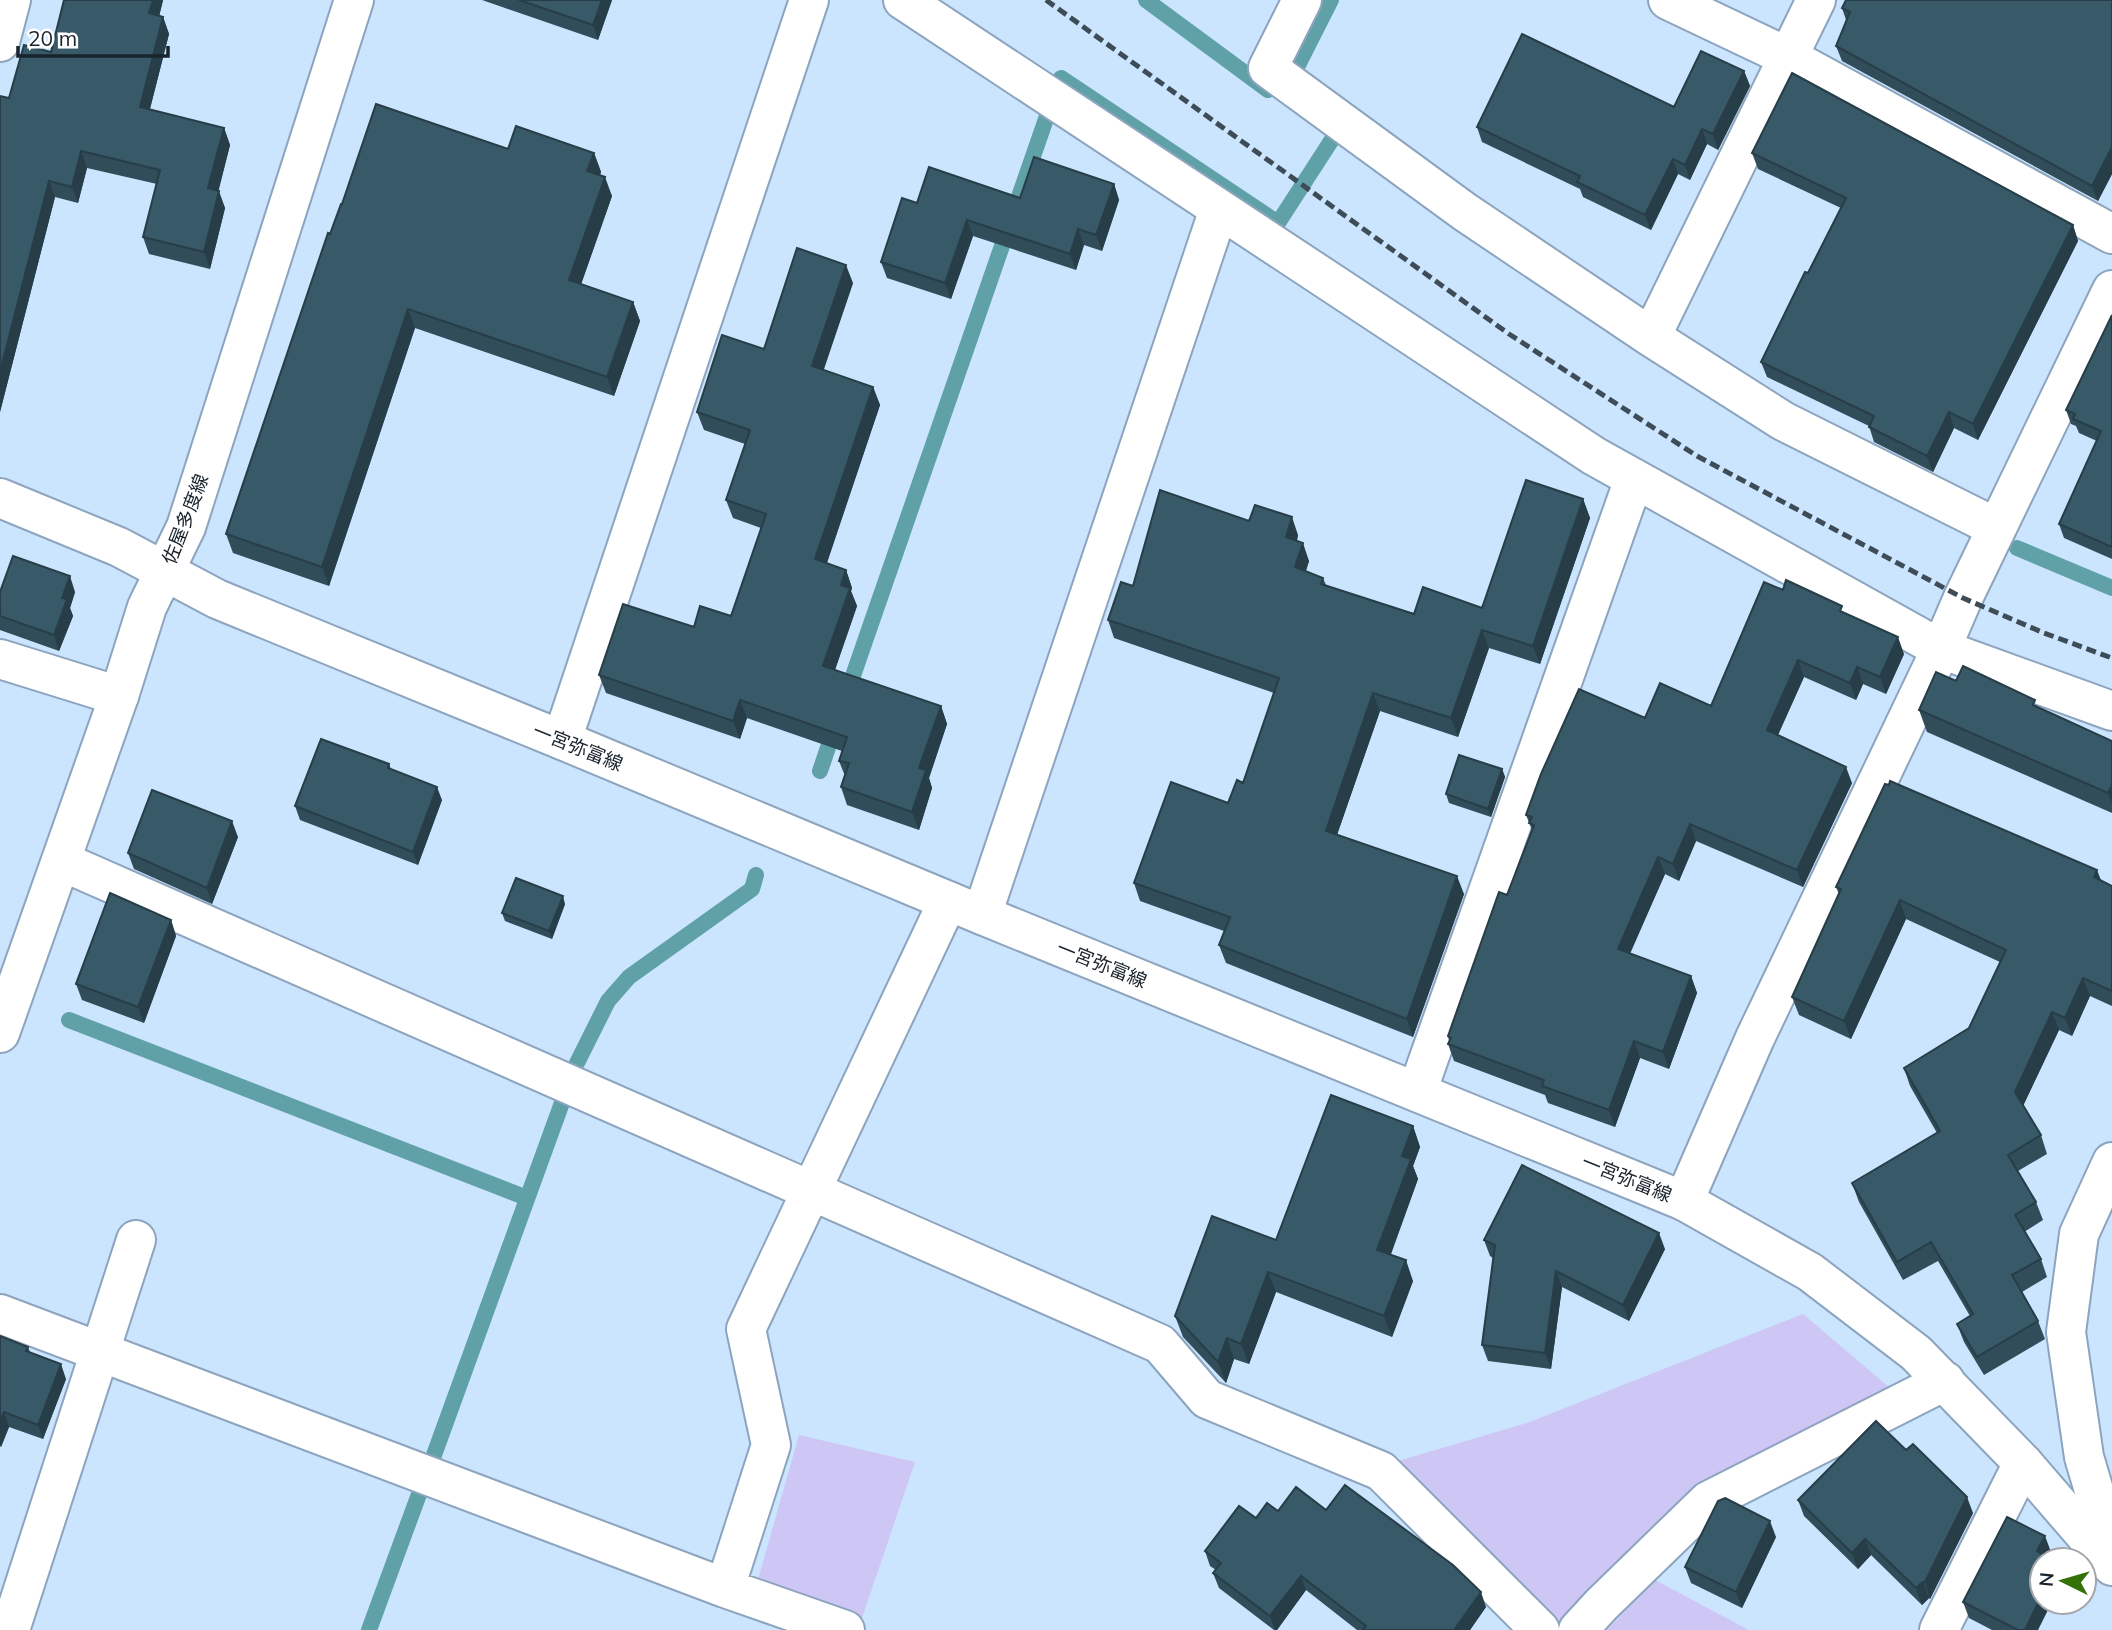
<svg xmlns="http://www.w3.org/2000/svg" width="2112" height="1630" viewBox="0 0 2112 1630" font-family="Mulish,'Noto Sans JP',sans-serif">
<rect width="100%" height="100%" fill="#cbe5ff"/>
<path fill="#cec6f4" d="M 1803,1314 L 1890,1388 L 1562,1625 L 1398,1461 L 1527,1423 Z
M 799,1435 L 915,1462 L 860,1624 L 757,1583 Z
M 1655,1580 L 1747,1629 L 1747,1630 L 1607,1630 Z"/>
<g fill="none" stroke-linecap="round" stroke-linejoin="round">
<path stroke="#60a1a7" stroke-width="16" d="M 1146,0 L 1268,90
M 1293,75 L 1331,0
M 1061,78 L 1278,223 L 1333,138
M 2017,548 L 2112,588
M 846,696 L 1047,116
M 820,771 L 835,727
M 69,1020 L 527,1198
M 577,1063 L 608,1001 L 629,977 L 752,889 L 756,875
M 434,1455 L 563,1100
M 369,1630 L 422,1486"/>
<defs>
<path id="minor" d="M 903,0 L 1594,456 L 1941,649 L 2112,711
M 1302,0 L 1268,68 L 1465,212 L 1651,337 L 1816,0
M 1668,0 L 1788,57 L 2112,234
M 0,42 L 11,0
M 1651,337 L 1783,421 L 1997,528
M 0,659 L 119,696
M 562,740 L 809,0
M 61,861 L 1160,1344 L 1207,1399 L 1381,1471 L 1540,1630
M 982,915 L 1219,209
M 1417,1092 L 1634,479
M 2112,1162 L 2079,1234 L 2066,1332 L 2084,1457 L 2112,1551
M 1684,1201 L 1755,1038 L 1941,649 L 1963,598 L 2112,290
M 0,1314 L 725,1588 L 845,1630
M 725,1588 L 771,1445 L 746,1329 L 948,901
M 10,1630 L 136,1240
M 1578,1630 L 1601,1605 L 1708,1501 L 1945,1381
M 1939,1630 L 2023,1463"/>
<path id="secondary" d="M 0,498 L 119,547 L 217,599 L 562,740 L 982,915 L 1684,1201 L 1810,1272 L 1916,1353 L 2023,1463 L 2112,1566
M 0,1033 L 119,696 L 147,607 L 186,527 L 354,0"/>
</defs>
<use href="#minor" stroke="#8ca4bd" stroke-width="42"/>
<use href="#secondary" stroke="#8ca4bd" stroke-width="42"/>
<use href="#minor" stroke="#fff" stroke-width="38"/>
<use href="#secondary" stroke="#fff" stroke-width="38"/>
<path stroke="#3e4c58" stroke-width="5" stroke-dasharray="10 5" stroke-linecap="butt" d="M 1046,0 L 1509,334 L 1697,456 L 1963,598 L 2044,633 L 2112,658"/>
</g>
<path fill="#304d59" d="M 64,0 L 163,0 L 159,16 L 163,17 L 169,34 L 150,109 L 224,128 L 230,145 L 218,191 L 225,208 L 210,269 L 149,254 L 143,237 L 157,184 L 87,168 L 78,203 L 55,197 L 0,412 L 0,96 L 9,98 L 51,52 Z
M 482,0 L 612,0 L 598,40 Z
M 2112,0 L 2112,174 L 2098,201 L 1842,61 L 1836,46 L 1846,20 L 1842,8 L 2016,1 Z
M 1744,71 L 1750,86 L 1718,150 L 1707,144 L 1690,180 L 1678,174 L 1651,230 L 1583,197 L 1580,189 L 1482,142 L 1477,127 L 1674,107 Z
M 508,149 L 594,153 L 601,172 L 600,175 L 612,196 L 581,284 L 633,302 L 640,321 L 614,396 L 415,328 L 329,586 L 233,553 L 226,534 L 330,234 L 342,204 Z
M 1752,153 L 2073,225 L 2078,241 L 1978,440 L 1954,428 L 1933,472 L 1874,442 L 1869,426 L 1767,377 L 1761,362 L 1841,208 L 1758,169 Z
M 1114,184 L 1119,200 L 1102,251 L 1084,245 L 1076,270 L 973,236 L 951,299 L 887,278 L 881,262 L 917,203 L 1020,198 Z
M 853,283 L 823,370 L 873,387 L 880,405 L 827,563 L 846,570 L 852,588 L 851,591 L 857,606 L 835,670 L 941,706 L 947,724 L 929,778 L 932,788 L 919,830 L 847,805 L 841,787 L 845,776 L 839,761 L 842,751 L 747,718 L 740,739 L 606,693 L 599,675 L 694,627 L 731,616 L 761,528 L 733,518 L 726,500 L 745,444 L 704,430 L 697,412 L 764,349 Z
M 2112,315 L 2112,559 L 2064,538 L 2059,524 L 2097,441 L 2079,433 L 2076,426 L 2071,424 L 2066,410 Z
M 1583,499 L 1590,518 L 1540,664 L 1489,648 L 1458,737 L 1380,711 L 1337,835 L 1464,894 L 1413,1037 L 1226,963 L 1219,945 L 1224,931 L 1140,901 L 1134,883 L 1228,803 L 1243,783 L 1274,693 L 1114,638 L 1108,620 L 1133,586 L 1249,521 L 1298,535 L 1297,541 L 1309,561 L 1306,571 L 1323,578 L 1326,585 L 1414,614 L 1482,608 Z
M 1783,590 L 1845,614 L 1904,654 L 1886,694 L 1863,684 L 1856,700 L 1804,677 L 1778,735 L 1852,783 L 1803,887 L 1696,841 L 1679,881 L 1665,874 L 1630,954 L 1691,976 L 1697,993 L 1669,1069 L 1640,1058 L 1615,1127 L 1548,1103 L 1545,1095 L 1454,1061 L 1448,1044 L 1449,1041 L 1448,1036 L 1507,895 L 1532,830 L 1526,815 L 1645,718 L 1711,706 Z
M 0,592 L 75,592 L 70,608 L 73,616 L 59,651 L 0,630 Z
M 1956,681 L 2038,707 L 2112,741 L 2112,813 L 1927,732 L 1919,710 Z
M 389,764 L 391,769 L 442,800 L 418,865 L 300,820 L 295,806 Z
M 1502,769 L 1505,777 L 1491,817 L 1449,803 L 1446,794 Z
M 238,837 L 212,904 L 134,869 L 128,853 Z
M 2101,881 L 2112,886 L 2112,1006 L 2090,996 L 2072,1036 L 2059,1030 L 2023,1106 L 2041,1135 L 2047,1154 L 2018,1171 L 2036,1202 L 2043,1220 L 2024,1232 L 2041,1259 L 2047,1277 L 2022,1292 L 2038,1321 L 2045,1339 L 1984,1375 L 1964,1342 L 1957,1324 L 1970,1316 L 1938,1261 L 1903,1280 L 1859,1202 L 1852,1183 L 1937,1133 L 1910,1086 L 1904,1068 L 1969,1028 L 2000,962 L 1906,919 L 1851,1039 L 1799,1015 L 1792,997 L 1839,894 L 1836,887 Z
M 565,904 L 552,939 L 505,921 L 502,913 Z
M 171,920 L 176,936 L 144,1023 L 82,1000 L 76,984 Z
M 1413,1126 L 1420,1147 L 1413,1166 L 1418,1179 L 1390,1255 L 1413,1281 L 1392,1337 L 1276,1292 L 1249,1364 L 1234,1359 L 1226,1383 L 1183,1337 L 1175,1316 L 1276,1240 Z
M 1484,1240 L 1665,1249 L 1629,1321 L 1562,1287 L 1551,1369 L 1488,1361 L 1482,1345 L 1493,1258 L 1490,1256 Z
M 0,1336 L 28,1347 L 30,1352 L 66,1379 L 43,1439 L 9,1427 L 1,1447 L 0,1446 Z
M 1906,1450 L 1973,1513 L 1930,1599 L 1929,1598 L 1922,1605 L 1871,1555 L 1858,1569 L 1804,1516 L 1798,1500 Z
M 1326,1510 L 1486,1607 L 1470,1630 L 1357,1630 L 1306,1590 L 1277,1630 L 1274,1630 L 1219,1588 L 1213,1573 L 1216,1570 L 1210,1566 L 1205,1551 L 1256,1518 L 1278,1511 Z
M 1776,1537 L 1742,1608 L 1691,1583 L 1685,1567 Z
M 2051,1552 L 2047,1558 L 2038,1630 L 1992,1630 L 1969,1618 L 1963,1602 Z"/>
<path fill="#273e48" d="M 153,0 L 163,0 L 156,30 L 149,13 Z
M 602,0 L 612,0 L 598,40 L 593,25 Z
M 163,17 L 169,34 L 146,124 L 140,107 Z
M 1744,71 L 1750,86 L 1718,150 L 1713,134 Z
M 224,128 L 230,145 L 215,205 L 208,188 Z
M 1702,129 L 1707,144 L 1690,180 L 1685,165 Z
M 2112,147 L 2112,174 L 2098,201 L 2092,186 Z
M 81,151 L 87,168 L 78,203 L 72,187 Z
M 594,153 L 601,172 L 594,190 L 587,171 Z
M 1673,159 L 1678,174 L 1651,230 L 1645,215 Z
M 605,177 L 612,196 L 576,299 L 569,280 Z
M 49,181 L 55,197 L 0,412 L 0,372 Z
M 1114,184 L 1119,200 L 1102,251 L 1096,235 Z
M 219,191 L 225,208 L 210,269 L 204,252 Z
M 967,220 L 973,236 L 951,299 L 945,283 Z
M 2073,225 L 2078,241 L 1978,440 L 1973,424 Z
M 1078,229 L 1084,245 L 1076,270 L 1070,254 Z
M 846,265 L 853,283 L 819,384 L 812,366 Z
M 633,302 L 640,321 L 614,396 L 607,377 Z
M 408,309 L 415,328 L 329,586 L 322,567 Z
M 873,387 L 880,405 L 822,577 L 815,559 Z
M 1949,412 L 1954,428 L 1933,472 L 1927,456 Z
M 1583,499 L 1590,518 L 1540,664 L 1533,646 Z
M 1292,517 L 1298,535 L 1293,555 L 1286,537 Z
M 1303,543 L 1309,561 L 1301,585 L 1295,567 Z
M 846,570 L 852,588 L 851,591 L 857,606 L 830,684 L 823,666 L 841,585 Z
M 70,576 L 75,592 L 70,608 L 73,616 L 59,651 L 54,635 L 62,598 Z
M 1482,630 L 1489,648 L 1458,737 L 1451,718 Z
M 1898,637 L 1904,654 L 1886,694 L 1880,677 Z
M 1798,660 L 1804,677 L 1773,746 L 1767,730 Z
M 1857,667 L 1863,684 L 1856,700 L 1850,683 Z
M 1373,693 L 1380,711 L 1332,849 L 1326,831 Z
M 740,700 L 747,718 L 740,739 L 733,721 Z
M 941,706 L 947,724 L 929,778 L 932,788 L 919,830 L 912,812 L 919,768 Z
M 1846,767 L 1852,783 L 1803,887 L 1797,870 Z
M 1502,769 L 1505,777 L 1491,817 L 1488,809 Z
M 2112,785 L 2112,804 L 2108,793 Z
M 437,787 L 442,800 L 418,865 L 413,852 Z
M 232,821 L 238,837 L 212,904 L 207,888 Z
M 1690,824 L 1696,841 L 1679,881 L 1673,864 Z
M 1658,857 L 1665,874 L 1624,966 L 1618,949 Z
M 2097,870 L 2104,888 L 2094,877 Z
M 1457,876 L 1464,894 L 1413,1037 L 1407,1019 Z
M 563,896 L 565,904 L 552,939 L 549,931 Z
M 1900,900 L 1906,919 L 1851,1039 L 1844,1021 Z
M 171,920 L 176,936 L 144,1023 L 138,1007 Z
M 1691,976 L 1697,993 L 1669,1069 L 1663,1052 Z
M 2083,978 L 2090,996 L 2072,1036 L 2065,1018 Z
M 2052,1012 L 2059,1030 L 2021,1110 L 2015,1092 Z
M 1634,1041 L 1640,1058 L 1615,1127 L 1609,1110 Z
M 1413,1126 L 1420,1147 L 1413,1166 L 1418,1179 L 1385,1271 L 1377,1250 L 1402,1156 Z
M 1659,1233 L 1665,1249 L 1629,1321 L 1623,1305 Z
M 1406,1260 L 1413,1281 L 1392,1337 L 1384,1316 Z
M 1556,1271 L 1562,1287 L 1551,1369 L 1545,1353 Z
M 1268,1272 L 1276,1292 L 1249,1364 L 1241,1344 Z
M 1227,1338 L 1234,1359 L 1226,1383 L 1218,1362 Z
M 61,1364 L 66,1379 L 43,1439 L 38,1425 Z
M 4,1412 L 9,1427 L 1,1447 L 0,1443 L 0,1422 Z
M 1967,1497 L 1973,1513 L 1930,1599 L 1925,1582 Z
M 1770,1521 L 1776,1537 L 1742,1608 L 1736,1592 Z
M 2045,1536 L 2051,1552 L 2047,1560 L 2037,1551 Z
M 1865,1539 L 1871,1555 L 1858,1569 L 1852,1553 Z
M 1301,1576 L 1306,1590 L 1277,1630 L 1275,1630 L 1270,1616 Z
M 1923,1582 L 1929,1598 L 1922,1605 L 1916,1588 Z
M 1481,1592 L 1486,1607 L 1470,1630 L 1454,1630 Z
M 2042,1595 L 2042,1602 L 2052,1602 L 2038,1630 L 2025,1630 Z"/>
<path fill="#385967" stroke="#273e48" stroke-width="2" d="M 64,0 L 153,0 L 149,13 L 163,17 L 140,107 L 224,128 L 208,188 L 219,191 L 204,252 L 143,237 L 160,170 L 81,151 L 72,187 L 49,181 L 0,372 L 0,96 L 9,98 L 24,45 L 51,52 Z
M 519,0 L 602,0 L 593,25 Z
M 1846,0 L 2112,0 L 2112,147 L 2092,186 L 1836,46 L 1850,12 L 1842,8 Z
M 1522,34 L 1674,107 L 1701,51 L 1744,71 L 1713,134 L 1702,129 L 1685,165 L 1673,159 L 1645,215 L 1577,182 L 1580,176 L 1477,127 Z
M 1792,73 L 2073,225 L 1973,424 L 1949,412 L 1927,456 L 1869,427 L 1874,416 L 1761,362 L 1805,272 L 1808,273 L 1846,198 L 1752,153 Z
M 376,104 L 508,149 L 516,126 L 594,153 L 587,171 L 605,177 L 569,280 L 633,302 L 607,377 L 408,309 L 322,567 L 226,534 L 328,233 L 330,234 L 341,204 L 342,204 Z
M 1034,157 L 1114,184 L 1096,235 L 1078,229 L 1070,254 L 967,220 L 945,283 L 881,262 L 902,198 L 917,203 L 929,167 L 1020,198 Z
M 797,248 L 846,265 L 812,366 L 873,387 L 815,559 L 846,570 L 841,585 L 850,588 L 823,666 L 941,706 L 919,768 L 926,770 L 912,812 L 841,787 L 849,763 L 839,761 L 847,737 L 740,700 L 733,721 L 599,675 L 623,604 L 694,627 L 700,606 L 731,616 L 766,514 L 726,500 L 750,430 L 697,412 L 722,335 L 764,349 Z
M 2112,315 L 2112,547 L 2059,524 L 2101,431 L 2073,419 L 2075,414 L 2066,410 Z
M 1526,480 L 1583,499 L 1533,646 L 1482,630 L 1451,718 L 1373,693 L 1326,831 L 1457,876 L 1407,1019 L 1219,945 L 1230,917 L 1134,883 L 1171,782 L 1228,803 L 1237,780 L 1243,783 L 1279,678 L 1108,620 L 1121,582 L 1133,586 L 1160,490 L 1249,521 L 1255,505 L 1292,517 L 1286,537 L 1303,543 L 1295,567 L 1323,578 L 1321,584 L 1414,614 L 1423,587 L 1482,608 Z
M 13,556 L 70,576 L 62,598 L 67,599 L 54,635 L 0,616 L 0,592 Z
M 1786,580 L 1842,606 L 1840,611 L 1898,637 L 1880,677 L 1857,667 L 1850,683 L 1798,660 L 1767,730 L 1846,767 L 1797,870 L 1690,824 L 1673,864 L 1658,857 L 1618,949 L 1691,976 L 1663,1052 L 1634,1041 L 1609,1110 L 1542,1086 L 1544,1080 L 1448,1044 L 1451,1038 L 1448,1036 L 1499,892 L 1507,895 L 1534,825 L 1529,823 L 1532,817 L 1526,815 L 1541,774 L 1579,689 L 1645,718 L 1660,683 L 1711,706 L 1764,582 L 1783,590 Z
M 1963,666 L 2035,700 L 2033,705 L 2112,741 L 2112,785 L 2108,793 L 1919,710 L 1936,672 L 1956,681 Z
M 321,739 L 389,764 L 388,768 L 437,787 L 413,852 L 295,806 Z
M 1459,755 L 1502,769 L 1488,809 L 1446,794 Z
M 1890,781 L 2097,870 L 2094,877 L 2112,886 L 2112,991 L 2083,978 L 2065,1018 L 2052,1012 L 2015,1092 L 2041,1135 L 2008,1155 L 2036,1202 L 2015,1215 L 2041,1259 L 2012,1275 L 2038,1321 L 1977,1357 L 1957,1324 L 1973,1314 L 1931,1242 L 1897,1262 L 1852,1183 L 1940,1131 L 1904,1068 L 1969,1028 L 2006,950 L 1900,900 L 1844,1021 L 1792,997 L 1841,889 L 1836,887 L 1885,784 L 1889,785 Z
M 152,790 L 232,821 L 207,888 L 128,853 Z
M 516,878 L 563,896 L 549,931 L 502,913 Z
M 110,893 L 171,920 L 138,1007 L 76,984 Z
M 1331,1095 L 1413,1126 L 1402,1156 L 1411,1159 L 1377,1250 L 1406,1260 L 1384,1316 L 1268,1272 L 1241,1344 L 1227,1338 L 1218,1362 L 1175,1316 L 1212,1216 L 1276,1240 Z
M 1522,1165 L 1659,1233 L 1623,1305 L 1556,1271 L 1545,1353 L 1482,1345 L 1495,1245 L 1484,1240 Z
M 0,1336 L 28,1347 L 26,1351 L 61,1364 L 38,1425 L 4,1412 L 0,1422 Z
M 1876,1421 L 1906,1450 L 1913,1444 L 1967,1497 L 1925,1582 L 1923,1582 L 1916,1588 L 1865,1539 L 1852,1553 L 1798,1500 Z
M 1345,1485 L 1453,1565 L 1481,1592 L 1454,1630 L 1363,1630 L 1366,1626 L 1301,1576 L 1270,1616 L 1213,1573 L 1221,1563 L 1205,1551 L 1239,1506 L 1256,1518 L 1267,1503 L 1278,1511 L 1296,1487 L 1326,1510 Z
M 1725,1498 L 1770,1521 L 1736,1592 L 1685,1567 L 1718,1501 Z
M 2007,1517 L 2045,1536 L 2037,1551 L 2050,1560 L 2042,1560 L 2042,1595 L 2025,1630 L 2018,1630 L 1963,1602 Z"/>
<g text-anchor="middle" stroke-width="7" stroke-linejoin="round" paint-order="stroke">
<g font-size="19" fill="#19232c" stroke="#fff">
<text transform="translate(185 519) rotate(-69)" y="7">佐屋多度線</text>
<text transform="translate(578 747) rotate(22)" y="7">一宮弥富線</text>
<text transform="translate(1102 964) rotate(22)" y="7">一宮弥富線</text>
<text transform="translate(1627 1178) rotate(22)" y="7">一宮弥富線</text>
</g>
</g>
<g transform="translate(2063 1581) rotate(275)"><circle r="33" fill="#ffffff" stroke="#a3a7ab" stroke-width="2"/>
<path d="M0-5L12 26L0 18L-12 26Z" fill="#347209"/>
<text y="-10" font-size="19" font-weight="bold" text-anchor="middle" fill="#19232c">N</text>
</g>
<path d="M18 46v10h150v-10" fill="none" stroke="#19232c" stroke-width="3.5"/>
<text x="28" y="46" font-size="21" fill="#19232c" stroke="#ffffff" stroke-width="5" paint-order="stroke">20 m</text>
</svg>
